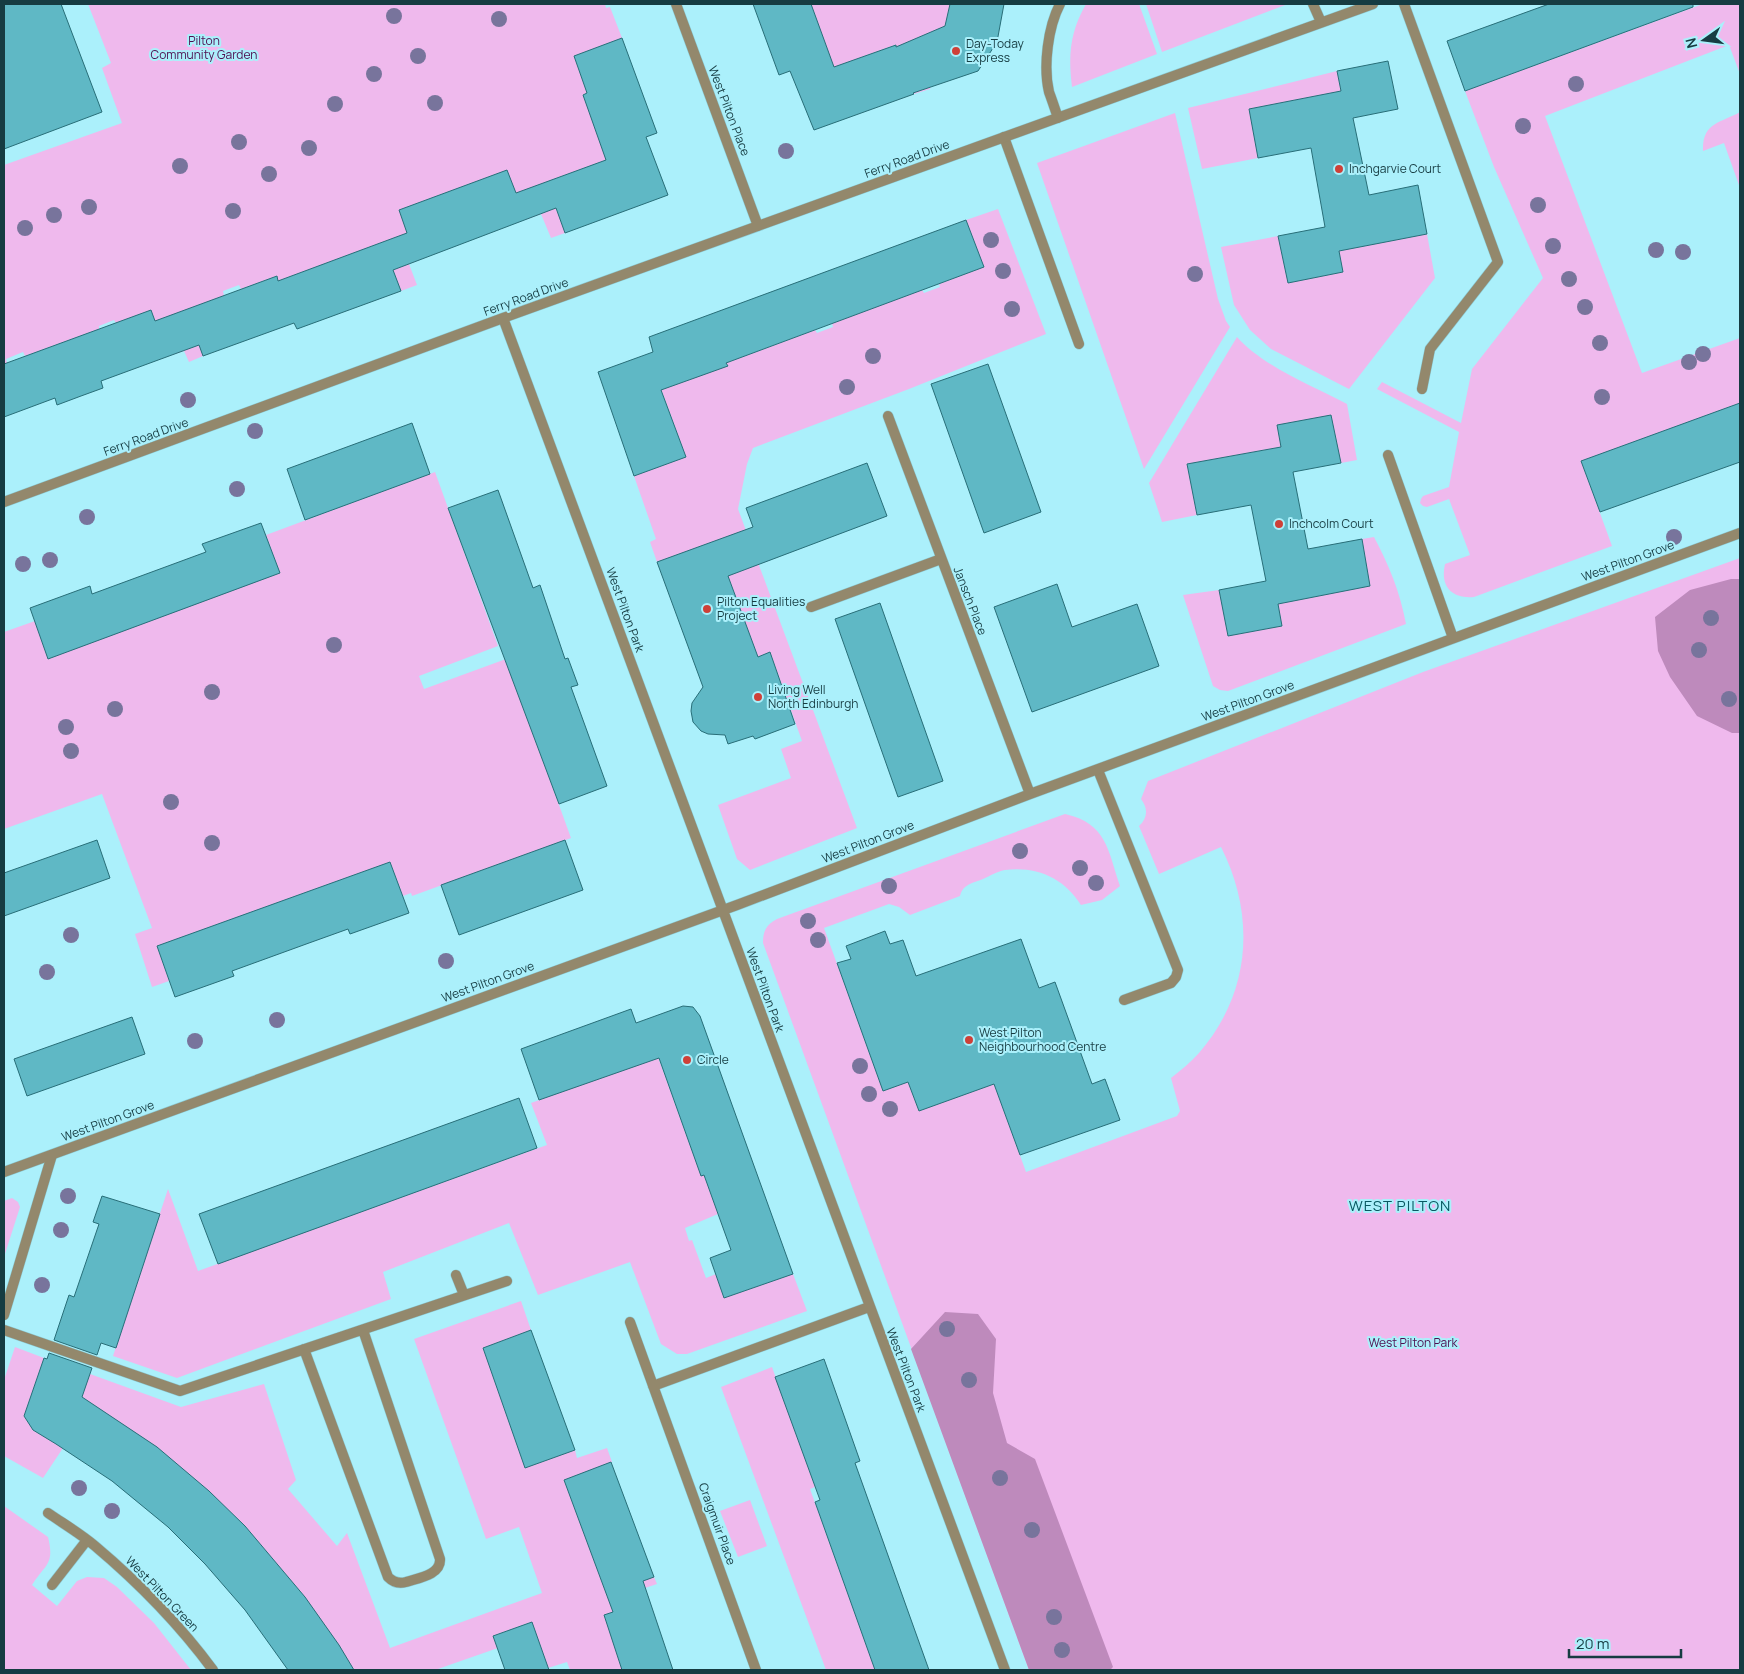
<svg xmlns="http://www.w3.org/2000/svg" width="1744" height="1674" viewBox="0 0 1744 1674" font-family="Manrope,sans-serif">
<rect width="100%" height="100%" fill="#abf0fb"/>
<path fill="#efb9ed" d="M 88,4 L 605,4 L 606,8 L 610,7 L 622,38 L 574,56 L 587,93 L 583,95 L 611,158 L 546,182 L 565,233 L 551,238 L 541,214 L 525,220 L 507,170 L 399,210 L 418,260 L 409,264 L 417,285 L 401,291 L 383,242 L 278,281 L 277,276 L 241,289 L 239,285 L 223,291 L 224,296 L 187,310 L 203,356 L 189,362 L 184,351 L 168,356 L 151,310 L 116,323 L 114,320 L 99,326 L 99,329 L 25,356 L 23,352 L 6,359 L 7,363 L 4,365 L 4,165 L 122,123 L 102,68 L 111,63 Z
M 811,4 L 950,4 L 946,26 L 930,89 L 914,94 L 895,45 L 829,69 L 812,22 L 817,20 Z
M 1086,4 L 1139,4 L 1157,54 L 1072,87 C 1068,55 1070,32 1086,4 Z
M 1146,4 L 1288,4 L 1162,52 Z
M 1703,4 L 1740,4 L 1740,74 L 1729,45 L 1545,116 L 1642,373 L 1740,338 L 1740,403 L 1581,461 L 1612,546 L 1474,597 C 1451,599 1440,586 1445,564 L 1470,555 L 1449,499 L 1427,507 L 1423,506 L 1420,503 L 1421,499 L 1423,496 L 1449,487 L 1459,432 L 1377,389 L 1382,382 L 1461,423 L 1472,369 L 1543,278 L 1494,167 L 1465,91 Z
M 1337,71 L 1341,91 L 1249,109 L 1258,158 L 1202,169 L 1188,108 Z
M 1740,112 L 1740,188 L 1724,143 L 1703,151 C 1702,122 1721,123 1740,112 Z
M 1175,113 L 1218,299 L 1226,321 L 1230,327 L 1144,469 L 1037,163 Z
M 998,209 L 1046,334 L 909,389 L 753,448 L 747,464 L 738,509 L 857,828 L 750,870 L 737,859 L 718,805 L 791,778 L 781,749 L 802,741 L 770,652 L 758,657 L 715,541 L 657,562 L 650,542 L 656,539 L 634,476 L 686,457 L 660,386 L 727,366 L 726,363 L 815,330 L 817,333 L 833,327 L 832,323 L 922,290 L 924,293 L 940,287 L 939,284 L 984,267 L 966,220 Z
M 1427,234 L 1435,278 L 1349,389 L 1271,349 L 1250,330 L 1234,305 L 1221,247 L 1278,236 L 1288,283 L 1343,272 L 1339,251 Z
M 1237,337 C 1264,367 1311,385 1347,404 L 1357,460 L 1341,463 L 1331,415 L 1277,425 L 1281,447 L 1187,464 L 1197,515 L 1162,522 L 1149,483 Z
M 435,472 L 498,646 L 419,676 L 424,689 L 506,659 L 571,838 L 412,896 L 411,893 L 403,896 L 390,862 L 157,946 L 169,981 L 152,987 L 135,934 L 152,928 L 102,794 L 4,829 L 4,632 L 35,621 L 48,658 L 280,573 L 266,535 Z
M 1374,537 C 1389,565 1400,592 1406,624 L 1228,691 L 1220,690 L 1213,686 L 1183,595 L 1219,590 L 1228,636 L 1282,626 L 1278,604 L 1370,586 L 1362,539 Z
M 1740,558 L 1740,1670 L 1029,1670 L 763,943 C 763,931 766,925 777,919 L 1065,814 C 1107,823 1108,851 1120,886 L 1102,900 L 1081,905 C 1064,878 1037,866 1005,870 C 998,871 990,876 983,879 C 973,883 963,884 960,896 L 910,915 L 899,907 L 889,904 L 824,928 L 883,1091 L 908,1082 L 919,1111 L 994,1084 L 1026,1172 L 1177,1116 L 1180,1111 L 1171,1078 C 1181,1070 1191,1062 1199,1053 C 1251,993 1256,916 1221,847 L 1159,874 L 1139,826 C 1148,818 1148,808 1141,799 L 1148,781 L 1423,672 Z
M 658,1057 L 701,1176 L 704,1175 L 718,1214 L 685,1228 L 689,1241 L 692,1240 L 706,1278 L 716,1274 L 724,1298 L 793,1274 L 807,1311 L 687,1354 L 677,1354 L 661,1344 L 630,1262 L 538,1295 L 509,1223 L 383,1272 L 391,1299 L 177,1378 L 113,1356 L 168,1189 L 198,1271 L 547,1145 L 531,1103 Z
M 12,1198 L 18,1202 L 20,1207 L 4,1257 L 4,1201 Z
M 521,1301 L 531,1330 L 483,1348 L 525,1468 L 575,1450 L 577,1458 L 607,1448 L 612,1462 L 564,1480 L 607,1594 L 654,1577 L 657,1584 L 645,1588 L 649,1600 L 604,1615 L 623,1670 L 570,1670 L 567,1662 L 548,1668 L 531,1622 L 493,1636 L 498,1648 L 435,1670 L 354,1670 L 305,1597 L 245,1526 L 163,1452 L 82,1397 L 90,1374 L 181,1407 L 264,1384 L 296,1480 L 288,1489 L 337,1546 L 347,1533 L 390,1648 L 542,1593 L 519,1527 L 486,1539 L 414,1339 Z
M 15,1347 L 44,1358 L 24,1416 L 33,1430 L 63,1448 L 43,1478 L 4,1456 L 4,1380 Z
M 772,1367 L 815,1487 L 810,1489 L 875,1670 L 826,1670 L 721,1387 Z
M 750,1500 L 767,1546 L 738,1557 L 720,1511 Z
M 4,1506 L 48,1537 C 55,1565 45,1564 32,1585 L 57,1606 L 77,1581 L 87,1577 L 104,1578 L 117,1587 L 154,1623 L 191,1670 L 4,1670 Z"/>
<path fill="#be8abc" d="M 1731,579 L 1740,579 L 1740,733 L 1732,733 L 1697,716 L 1670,677 L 1658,651 L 1655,617 L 1690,590 Z
M 945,1312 L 978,1314 L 996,1339 L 993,1393 L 1007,1443 L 1035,1459 L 1113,1667 L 1110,1670 L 1029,1670 L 911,1349 Z"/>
<path fill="#5fb8c5" stroke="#286e78" d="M 4,4 L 61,4 L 102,112 L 4,149 Z
M 753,4 L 811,4 L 834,67 L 896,45 L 896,47 L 945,26 L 950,4 L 1004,4 L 997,42 L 978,71 L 913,93 L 914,94 L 814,130 L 790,71 L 779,75 Z
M 1549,4 L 1693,4 L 1693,7 L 1465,91 L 1447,41 Z
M 622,38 L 657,133 L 646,137 L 668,195 L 565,233 L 556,208 L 393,270 L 401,291 L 297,329 L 294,323 L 203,356 L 199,345 L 101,381 L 103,388 L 81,396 L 57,405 L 55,398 L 4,417 L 4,364 L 151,310 L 155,321 L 277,276 L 278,281 L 407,233 L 399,210 L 507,170 L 516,193 L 606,160 L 583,95 L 587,93 L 574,56 Z
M 1388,61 L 1398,109 L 1353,118 L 1369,195 L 1418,185 L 1427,234 L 1339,251 L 1343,272 L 1288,283 L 1278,236 L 1325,227 L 1311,148 L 1258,158 L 1249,109 L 1341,91 L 1337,71 Z
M 966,220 L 984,267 L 726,363 L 728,366 L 661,390 L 686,457 L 634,476 L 598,372 L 653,352 L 649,337 Z
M 988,364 L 1041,512 L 984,533 L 931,384 Z
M 1740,403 L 1740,462 L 1600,512 L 1581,461 Z
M 1331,415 L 1341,463 L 1293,472 L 1308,549 L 1362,539 L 1370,586 L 1278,604 L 1282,626 L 1228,636 L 1219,590 L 1266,581 L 1251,505 L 1197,515 L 1187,464 L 1281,447 L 1277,425 Z
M 412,423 L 430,474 L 305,520 L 287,469 Z
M 867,463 L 887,516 L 728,576 L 758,657 L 770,652 L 795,724 L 755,739 L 753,736 L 728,744 L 725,735 L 708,734 L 701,731 L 693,722 L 691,711 L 692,703 L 703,687 L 657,562 L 753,527 L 746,508 Z
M 498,490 L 533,588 L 540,585 L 565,659 L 568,658 L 578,685 L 571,687 L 607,786 L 559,804 L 448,508 Z
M 261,523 L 280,573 L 48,659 L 30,608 L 90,586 L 92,594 L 206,552 L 202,544 Z
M 1057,584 L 1072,627 L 1137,604 L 1159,666 L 1032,712 L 994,607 Z
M 880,603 L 943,781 L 898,797 L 835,619 Z
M 97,840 L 110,878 L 4,916 L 4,873 Z
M 565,840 L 583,890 L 459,935 L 441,885 Z
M 390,862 L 409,913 L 350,934 L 348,929 L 309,943 L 232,971 L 234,976 L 175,997 L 157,946 Z
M 885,931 L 890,944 L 903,940 L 916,976 L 1021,939 L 1039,988 L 1055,982 L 1092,1084 L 1105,1079 L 1120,1120 L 1020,1155 L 994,1084 L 919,1111 L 908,1082 L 883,1091 L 837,963 L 851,959 L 846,946 Z
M 683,1006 L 693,1007 L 700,1016 L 793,1274 L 724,1298 L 710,1258 L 731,1250 L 704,1175 L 701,1176 L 659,1058 L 539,1100 L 521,1049 L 631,1009 L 636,1023 Z
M 132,1017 L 145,1054 L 27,1096 L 14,1059 Z
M 519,1098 L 537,1148 L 218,1264 L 199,1214 Z
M 102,1196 L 160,1214 L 116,1348 L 101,1343 L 97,1355 L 54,1340 L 69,1295 L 74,1297 L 86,1262 L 99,1224 L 93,1222 Z
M 531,1330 L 575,1450 L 525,1468 L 483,1348 Z
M 49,1353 L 92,1368 L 82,1397 L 157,1447 L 209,1491 L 245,1526 L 305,1597 L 339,1645 L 354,1670 L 288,1670 L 245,1610 L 205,1564 L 168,1527 L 112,1481 L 56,1444 L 33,1430 L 24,1416 L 44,1358 L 47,1359 Z
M 824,1359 L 860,1461 L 855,1463 L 929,1670 L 875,1670 L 815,1502 L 820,1500 L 775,1377 Z
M 611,1462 L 654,1577 L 643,1581 L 673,1670 L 622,1670 L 604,1615 L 613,1612 L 564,1480 Z
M 532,1622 L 549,1670 L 505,1670 L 493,1636 Z"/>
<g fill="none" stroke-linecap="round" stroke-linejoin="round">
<defs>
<path id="lane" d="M 1004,137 L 1079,344
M 811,607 L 941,559
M 1098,770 L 1178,970 L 1176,977 L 1171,983 L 1124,1000
M 456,1275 L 464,1295
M 4,1315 L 52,1155
M 4,1330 L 180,1391 L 507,1281
M 304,1349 L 388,1577 C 393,1582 399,1584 406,1582 C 418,1578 441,1575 440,1559 L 363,1330"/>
<path id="street" d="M 676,4 L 758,226
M 1313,4 L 1321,22
M 1404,4 L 1498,262 L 1430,349 L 1422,389
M 1058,118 C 1055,109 1052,100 1049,92 C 1043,66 1048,27 1060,4
M 503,318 L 1005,1670
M 888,416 L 1030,794
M 1388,455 L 1453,638
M 4,502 L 503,318 L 1373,4
M 4,1172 L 737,905 L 1030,794 L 1740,533
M 630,1322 L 756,1670
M 653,1386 L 869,1307
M 48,1513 C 64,1524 81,1534 95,1546 C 139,1583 179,1624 213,1670
M 52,1585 L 87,1540"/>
</defs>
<use href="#lane" stroke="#8dccd6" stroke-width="11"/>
<use href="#street" stroke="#8dccd6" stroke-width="11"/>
<use href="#lane" stroke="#93886c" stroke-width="10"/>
<use href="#street" stroke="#93886c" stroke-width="10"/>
</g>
<g fill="#78749c">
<circle cx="394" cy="16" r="8"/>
<circle cx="499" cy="19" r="8"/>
<circle cx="418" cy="56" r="8"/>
<circle cx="374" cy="74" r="8"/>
<circle cx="1576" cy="84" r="8"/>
<circle cx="435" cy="103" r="8"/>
<circle cx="335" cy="104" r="8"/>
<circle cx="1523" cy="126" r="8"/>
<circle cx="239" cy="142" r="8"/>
<circle cx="309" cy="148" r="8"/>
<circle cx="786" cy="151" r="8"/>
<circle cx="180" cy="166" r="8"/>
<circle cx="269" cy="174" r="8"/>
<circle cx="1538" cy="205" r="8"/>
<circle cx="89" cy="207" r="8"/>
<circle cx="233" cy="211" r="8"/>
<circle cx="54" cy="215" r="8"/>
<circle cx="25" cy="228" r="8"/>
<circle cx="991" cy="240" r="8"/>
<circle cx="1553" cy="246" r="8"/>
<circle cx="1656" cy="250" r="8"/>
<circle cx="1683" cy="252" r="8"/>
<circle cx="1003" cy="271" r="8"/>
<circle cx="1195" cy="274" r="8"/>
<circle cx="1569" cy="279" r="8"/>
<circle cx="1585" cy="307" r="8"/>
<circle cx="1012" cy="309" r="8"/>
<circle cx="1600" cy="343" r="8"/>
<circle cx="1703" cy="354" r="8"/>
<circle cx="873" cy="356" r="8"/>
<circle cx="1689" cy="362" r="8"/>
<circle cx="847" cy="387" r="8"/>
<circle cx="1602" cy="397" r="8"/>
<circle cx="188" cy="400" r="8"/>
<circle cx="255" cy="431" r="8"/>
<circle cx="237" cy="489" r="8"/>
<circle cx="87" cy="517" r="8"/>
<circle cx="1674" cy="537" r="8"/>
<circle cx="50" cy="560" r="8"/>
<circle cx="23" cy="564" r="8"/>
<circle cx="1711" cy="618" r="8"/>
<circle cx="334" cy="645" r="8"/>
<circle cx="1699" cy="650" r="8"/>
<circle cx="212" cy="692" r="8"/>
<circle cx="1729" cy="699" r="8"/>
<circle cx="115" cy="709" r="8"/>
<circle cx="66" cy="727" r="8"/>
<circle cx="71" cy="751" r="8"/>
<circle cx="171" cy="802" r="8"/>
<circle cx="212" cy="843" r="8"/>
<circle cx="1020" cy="851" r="8"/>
<circle cx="1080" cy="868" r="8"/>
<circle cx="1096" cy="883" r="8"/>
<circle cx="889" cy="886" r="8"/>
<circle cx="808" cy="921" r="8"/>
<circle cx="71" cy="935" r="8"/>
<circle cx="818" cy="940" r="8"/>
<circle cx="446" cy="961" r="8"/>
<circle cx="47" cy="972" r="8"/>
<circle cx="277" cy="1020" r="8"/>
<circle cx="195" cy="1041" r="8"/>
<circle cx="860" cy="1066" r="8"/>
<circle cx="869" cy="1094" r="8"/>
<circle cx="890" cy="1109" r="8"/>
<circle cx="68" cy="1196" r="8"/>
<circle cx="61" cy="1230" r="8"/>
<circle cx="42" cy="1285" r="8"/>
<circle cx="947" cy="1329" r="8"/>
<circle cx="969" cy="1380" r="8"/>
<circle cx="1000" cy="1478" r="8"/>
<circle cx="79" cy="1488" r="8"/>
<circle cx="112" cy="1511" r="8"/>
<circle cx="1032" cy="1530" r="8"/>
<circle cx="1054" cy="1617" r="8"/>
<circle cx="1062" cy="1650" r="8"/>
</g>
<g fill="#ce4038" stroke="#abf0fb" stroke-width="2">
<circle cx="956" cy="51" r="5"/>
<circle cx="1339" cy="169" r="5"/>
<circle cx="1279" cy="524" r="5"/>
<circle cx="707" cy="609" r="5"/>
<circle cx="758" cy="697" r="5"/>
<circle cx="969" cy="1040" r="5"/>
<circle cx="687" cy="1060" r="5"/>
</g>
<g text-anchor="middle" stroke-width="4" stroke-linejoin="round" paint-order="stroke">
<g font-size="12" fill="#4e0f4f" stroke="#abf0fb">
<text x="204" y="45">Pilton<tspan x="204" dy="14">Community Garden</tspan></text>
<text x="1413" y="1347">West Pilton Park</text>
</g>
<g font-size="12" fill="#163c42" stroke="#abf0fb" text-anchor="start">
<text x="966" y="48">Day-Today<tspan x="966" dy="14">Express</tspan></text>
<text x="1349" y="173">Inchgarvie Court</text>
<text x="1289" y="528">Inchcolm Court</text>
<text x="717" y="606">Pilton Equalities<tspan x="717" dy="14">Project</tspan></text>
<text x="768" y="694">Living Well<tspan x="768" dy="14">North Edinburgh</tspan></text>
<text x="979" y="1037">West Pilton<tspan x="979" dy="14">Neighbourhood Centre</tspan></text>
<text x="697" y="1064">Circle</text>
</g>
<g font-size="12" fill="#163c42" stroke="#abf0fb">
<text transform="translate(729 111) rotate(69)" y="4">West Pilton Place</text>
<text transform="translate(907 159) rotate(-20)" y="4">Ferry Road Drive</text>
<text transform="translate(526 297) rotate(-20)" y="4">Ferry Road Drive</text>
<text transform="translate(146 437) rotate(-20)" y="4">Ferry Road Drive</text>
<text transform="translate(1628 561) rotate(-20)" y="4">West Pilton Grove</text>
<text transform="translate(970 601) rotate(69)" y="4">Jansch Place</text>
<text transform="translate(625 610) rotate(70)" y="4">West Pilton Park</text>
<text transform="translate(1248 701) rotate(-20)" y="4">West Pilton Grove</text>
<text transform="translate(868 842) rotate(-21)" y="4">West Pilton Grove</text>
<text transform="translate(488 982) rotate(-20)" y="4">West Pilton Grove</text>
<text transform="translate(765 990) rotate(70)" y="4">West Pilton Park</text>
<text transform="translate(108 1121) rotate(-20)" y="4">West Pilton Grove</text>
<text transform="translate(906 1370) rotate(69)" y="4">West Pilton Park</text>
<text transform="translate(717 1524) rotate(70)" y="4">Craigmuir Place</text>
<text transform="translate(162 1594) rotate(46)" y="4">West Pilton Green</text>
</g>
<g font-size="15" letter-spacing="1" fill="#095962" stroke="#abf0fb">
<text x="1400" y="1211">WEST PILTON</text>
</g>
</g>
<rect width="1744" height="1674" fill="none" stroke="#163c42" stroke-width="10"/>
<g transform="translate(1704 40) rotate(256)" stroke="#abf0fb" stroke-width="4" paint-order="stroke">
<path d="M0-4L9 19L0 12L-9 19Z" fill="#163c42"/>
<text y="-8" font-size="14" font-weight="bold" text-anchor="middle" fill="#163c42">N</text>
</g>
<path d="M1569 1649v8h112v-8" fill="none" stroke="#163c42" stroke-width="2.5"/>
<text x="1576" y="1649" font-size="15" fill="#163c42" stroke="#abf0fb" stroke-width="4" paint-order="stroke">20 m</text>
</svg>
